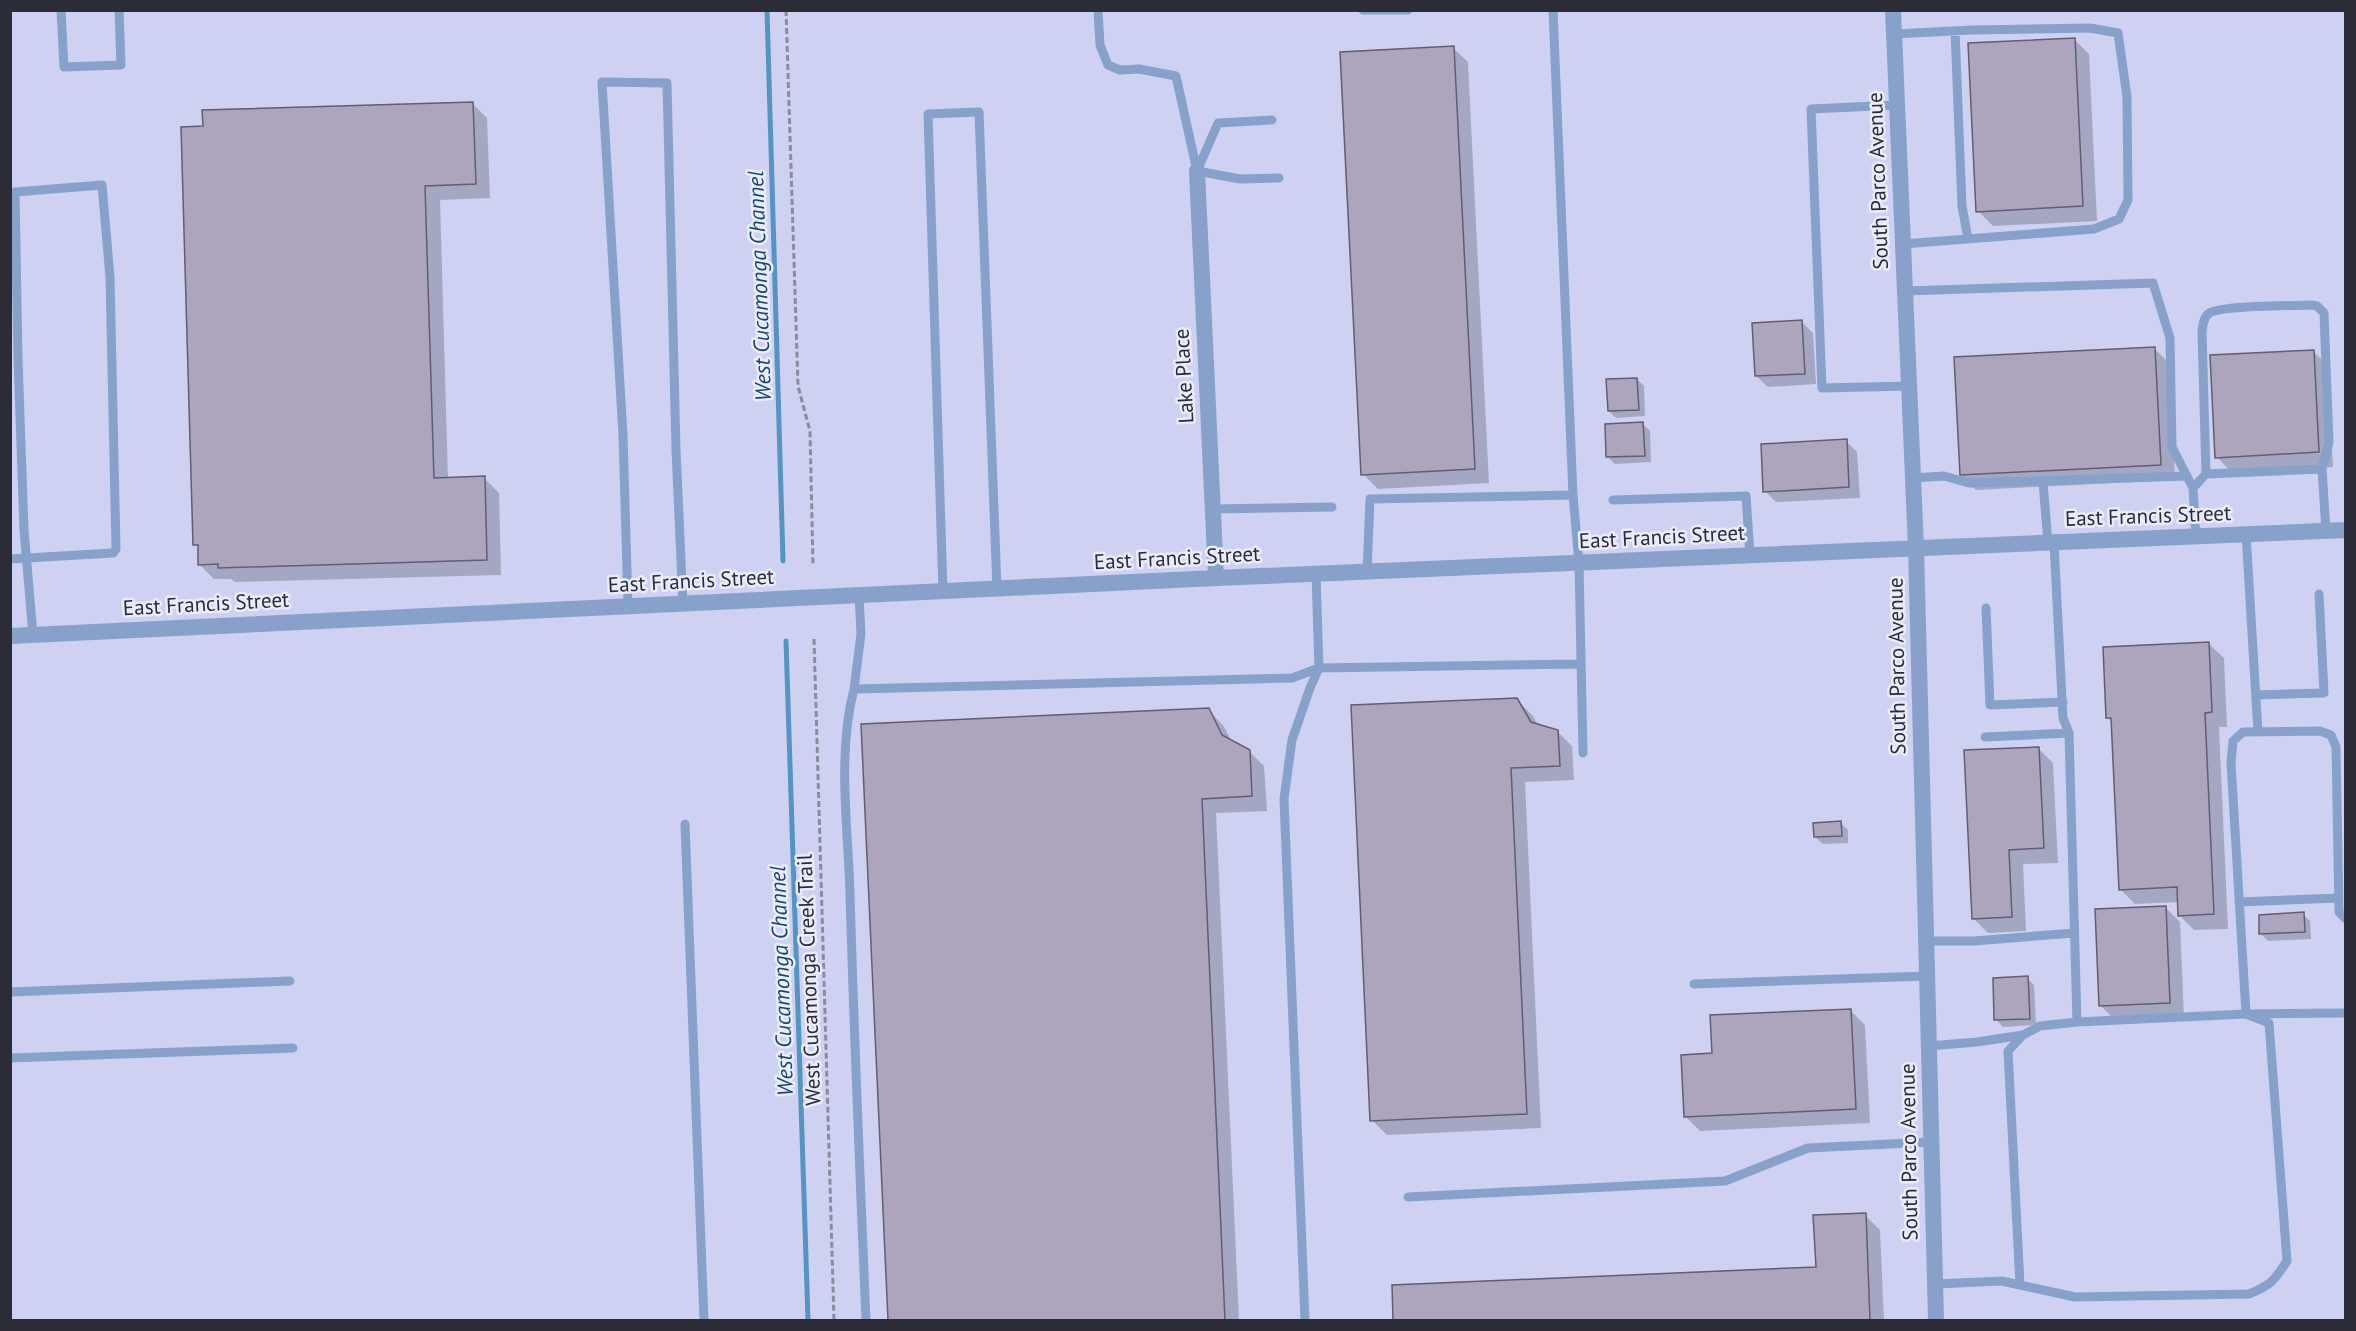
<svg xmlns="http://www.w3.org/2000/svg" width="2356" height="1331" viewBox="0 0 2356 1331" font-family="'PT Sans',sans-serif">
<rect width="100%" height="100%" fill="#dbdef8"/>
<path fill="#ced1f2" d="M 11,11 L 2345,11 L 2345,1320 L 11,1320 Z"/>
<path fill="#0003" d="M 2074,39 L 2089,54 L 2097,221 L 1993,226 L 1978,211 Z
M 1453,48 L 1468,62 L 1489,483 L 1378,489 L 1363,474 Z
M 473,104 L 487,118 L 490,198 L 440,200 L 448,479 L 484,478 L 499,493 L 501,575 L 235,582 L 231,579 L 214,579 L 199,564 L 199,549 L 195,544 Z
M 1802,322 L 1813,333 L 1816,384 L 1768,387 L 1756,376 Z
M 2154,348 L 2169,363 L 2175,480 L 1976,490 L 1961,475 Z
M 2313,351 L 2328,366 L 2333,467 L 2231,472 L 2217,457 Z
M 1637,379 L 1644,386 L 1645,416 L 1616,418 L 1609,411 Z
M 1642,423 L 1650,431 L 1651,462 L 1615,464 L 1608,457 Z
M 1846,441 L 1857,452 L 1860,498 L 1776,502 L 1765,491 Z
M 2209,644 L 2224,658 L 2227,727 L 2219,727 L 2228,929 L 2194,930 L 2179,915 L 2179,902 L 2135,904 L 2120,889 L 2113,723 L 2108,718 Z
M 1517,700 L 1532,715 L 1538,725 L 1557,731 L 1572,746 L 1574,780 L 1525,782 L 1541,1128 L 1387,1135 L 1372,1120 Z
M 1208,710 L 1223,725 L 1232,742 L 1249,751 L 1264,766 L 1267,811 L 1216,813 L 1239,1320 L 889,1320 L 862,726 Z
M 2039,749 L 2053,763 L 2058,863 L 2023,864 L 2026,931 L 1988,933 L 1973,918 Z
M 1841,823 L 1848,830 L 1848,843 L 1823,844 L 1815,837 Z
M 2165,907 L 2180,922 L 2184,1018 L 2116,1021 L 2101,1006 Z
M 2303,914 L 2310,921 L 2311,939 L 2268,941 L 2261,934 Z
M 2027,978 L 2034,985 L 2036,1025 L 2003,1027 L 1996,1019 Z
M 1850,1010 L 1865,1025 L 1870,1123 L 1700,1131 L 1685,1116 L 1714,1055 Z
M 1865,1215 L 1880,1230 L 1884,1320 L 1395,1320 L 1393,1286 L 1817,1268 Z"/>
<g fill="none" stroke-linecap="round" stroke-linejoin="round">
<path stroke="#5694bf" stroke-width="5" d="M 767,10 L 783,561
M 786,641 L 808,1320"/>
</g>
<path fill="#ada4bd" stroke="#645c72" stroke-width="1.5" d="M 2075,38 L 2083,206 L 1976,212 L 1968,43 Z
M 1454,46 L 1475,469 L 1361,475 L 1340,52 Z
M 473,102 L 476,184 L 425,186 L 434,478 L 485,476 L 487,560 L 218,568 L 218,564 L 198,565 L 198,545 L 193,545 L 181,127 L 203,126 L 202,110 Z
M 1802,320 L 1805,374 L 1755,376 L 1752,323 Z
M 2155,347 L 2161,465 L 1960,475 L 1954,357 Z
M 2314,350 L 2319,452 L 2215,458 L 2210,355 Z
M 1637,378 L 1639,410 L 1608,411 L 1606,379 Z
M 1643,422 L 1645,456 L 1606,457 L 1605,424 Z
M 1847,439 L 1849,487 L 1763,492 L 1761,444 Z
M 2209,642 L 2212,712 L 2205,713 L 2214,914 L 2178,916 L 2177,887 L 2119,890 L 2111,718 L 2106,718 L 2103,647 Z
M 1517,698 L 1531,722 L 1558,730 L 1560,766 L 1511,768 L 1527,1114 L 1370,1121 L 1351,705 Z
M 1209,708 L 1222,735 L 1250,750 L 1252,796 L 1202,799 L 1225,1320 L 888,1320 L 861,724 Z
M 2039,747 L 2044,848 L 2009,850 L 2012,917 L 1972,919 L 1964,750 Z
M 1841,821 L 1842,836 L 1814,837 L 1813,823 Z
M 2166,906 L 2170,1003 L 2099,1006 L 2095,909 Z
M 2304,912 L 2305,932 L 2259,934 L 2259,915 Z
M 2028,976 L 2030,1019 L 1994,1020 L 1993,978 Z
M 1851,1009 L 1856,1109 L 1684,1117 L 1681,1055 L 1712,1053 L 1710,1015 Z
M 1866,1213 L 1870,1320 L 1393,1320 L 1392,1285 L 1816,1267 L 1813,1215 Z"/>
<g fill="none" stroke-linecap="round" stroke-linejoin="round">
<path stroke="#8a8c9e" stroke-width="3" stroke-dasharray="6 3" stroke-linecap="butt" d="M 786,10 L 798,386 L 810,431 L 813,565
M 814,639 L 834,1320"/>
<path stroke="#88a1cb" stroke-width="9" d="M 61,10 L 64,67 L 121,65 L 119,10
M 1098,10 L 1100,45 L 1108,65 L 1120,70 L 1139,69 L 1176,76 L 1197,171
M 1363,10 L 1408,10
M 1553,10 L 1573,495
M 1955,31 L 1962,206 L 1968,239
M 1894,34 L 1972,30 L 2090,28 L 2118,33 L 2127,97 L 2128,200 L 2119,219 L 2094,229 L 1903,244
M 1897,105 L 1811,109 L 1822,388 L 1909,386
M 1197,171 L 1218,123 L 1272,120
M 1197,171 L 1240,179 L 1279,178
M 1905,291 L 2153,283 L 2170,338 L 2172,447 L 2193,488
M 2206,474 L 2202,332 C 2203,325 2203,319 2208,314 C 2218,305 2294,306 2312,305 L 2317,306 L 2324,313 L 2329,442 L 2322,469
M 1913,478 L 1944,476 L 1969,483 L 2187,476
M 2043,482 L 2048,543
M 1613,500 L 1746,496 L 1750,555
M 1213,509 L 1332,507
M 2246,534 L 2258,732
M 2196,537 L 2193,488 L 2206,474 L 2322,469 L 2326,531
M 2054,543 L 2063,718 L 2069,733
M 10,559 L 113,553 L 116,549 L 110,277 L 102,185 L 15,192 L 18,359 L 24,530 L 33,635
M 1367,572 L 1370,499 L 1573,495 L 1579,563 L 1583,753
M 1316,574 L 1319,668 L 1581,664
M 943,592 L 928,114 L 979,112 L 997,589
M 859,595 L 861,634 L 854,689 L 1292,678 L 1319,668
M 628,606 L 623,435 L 602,82 L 667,83 L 676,450 L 683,604
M 1986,608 L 1990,705 L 2063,702
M 854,689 C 837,755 848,826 850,893 C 854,1036 860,1178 866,1320
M 2256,695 L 2324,693 L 2319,594
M 1985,737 L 2069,733 L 2077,1022
M 685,824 L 704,1320
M 2239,902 L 2338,898
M 1926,941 L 1974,941 L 2074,933
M 1694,984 L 1927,976
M 10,992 L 290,981
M 2246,1014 L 2269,1023 L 2287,1261 C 2274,1281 2271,1285 2249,1294 L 2075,1297 L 2020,1285 L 2008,1051 L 2023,1035 L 2040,1026 L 2077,1022 L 2246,1014 L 2346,1013
M 2246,1014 L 2231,763 L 2233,741 L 2243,732 L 2320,731 L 2331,735 L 2336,747 L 2339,912 L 2346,919
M 1929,1046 L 1977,1042 L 2023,1035
M 10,1058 L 293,1048
M 1408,1197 L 1725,1181 L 1808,1148 L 1931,1142
M 1935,1284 L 2002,1281 L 2020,1285
M 1305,1320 L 1284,799 L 1292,740 L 1310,688 L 1319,668"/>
<path stroke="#88a1cb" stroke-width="16" d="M 1197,171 L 1216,578"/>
<path stroke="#88a1cb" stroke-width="16" d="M 1893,10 L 1916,548 L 1936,1320
M 10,636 L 1216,578 L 2346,530"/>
</g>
<g text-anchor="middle" stroke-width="5" stroke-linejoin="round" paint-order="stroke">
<g font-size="21" fill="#2b2c35" stroke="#eaecfc">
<text transform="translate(1878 181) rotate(-92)" y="7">South Parco Avenue</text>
<text transform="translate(1184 376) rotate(-93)" y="7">Lake Place</text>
<text transform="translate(2148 516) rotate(-2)" y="7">East Francis Street</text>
<text transform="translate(1662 537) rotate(-3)" y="7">East Francis Street</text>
<text transform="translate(1177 558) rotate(-3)" y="7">East Francis Street</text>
<text transform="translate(691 581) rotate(-3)" y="7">East Francis Street</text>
<text transform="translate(206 604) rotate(-3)" y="7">East Francis Street</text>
<text transform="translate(1897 666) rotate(-91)" y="7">South Parco Avenue</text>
<text transform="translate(809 980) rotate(-92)" y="7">West Cucamonga Creek Trail</text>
<text transform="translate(1909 1152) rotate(-91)" y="7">South Parco Avenue</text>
</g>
<g font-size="22" font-style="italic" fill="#174766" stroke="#eaecfc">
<text transform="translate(759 286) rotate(-92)" y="8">West Cucamonga Channel</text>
<text transform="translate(781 981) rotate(-92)" y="8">West Cucamonga Channel</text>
</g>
</g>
<rect width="2356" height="1331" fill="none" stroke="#2b2c35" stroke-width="24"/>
</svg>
